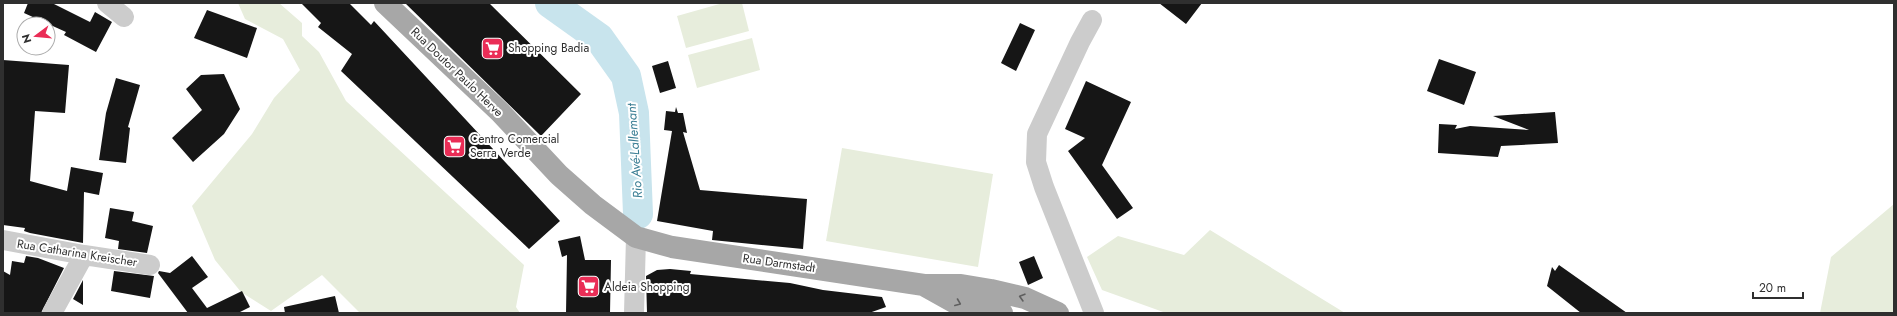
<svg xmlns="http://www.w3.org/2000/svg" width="1897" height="316" viewBox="0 0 1897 316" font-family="Jost,sans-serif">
<rect width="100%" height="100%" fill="#fff"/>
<path fill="#e7eddc" d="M 238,3 L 279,3 L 302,23 L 302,36 L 319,52 L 346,101 L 524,265 L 516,307 L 520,313 L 360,313 L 322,275 L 271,311 L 241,292 L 215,260 L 192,206 L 252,134 L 274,98 L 300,70 L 283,39 L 245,19 Z
M 723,3 L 742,3 L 749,31 L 686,48 L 677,16 Z
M 752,38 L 760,70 L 697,88 L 688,55 Z
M 842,148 L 993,174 L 978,267 L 826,241 Z
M 1894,204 L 1894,313 L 1820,313 L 1831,257 Z
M 1210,230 L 1345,313 L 1166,313 L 1102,290 L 1087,257 L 1118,236 L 1184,255 Z"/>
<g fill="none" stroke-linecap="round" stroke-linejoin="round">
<path stroke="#c8e4ed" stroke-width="30" d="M 550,3 L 599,38 L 626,76 L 634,113 L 638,214"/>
</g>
<path fill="#161616" d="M 28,3 L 52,3 L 90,22 L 95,12 L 112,22 L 96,52 L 64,35 L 66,32 L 24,13 Z
M 301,3 L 349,3 L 371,25 L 374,21 L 560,221 L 529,249 L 341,71 L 352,54 L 318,27 L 321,23 Z
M 405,3 L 489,3 L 581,94 L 541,136 Z
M 1159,3 L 1202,3 L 1186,24 Z
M 207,10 L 257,28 L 247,58 L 194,38 Z
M 1020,23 L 1035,30 L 1016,71 L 1001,63 Z
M 1439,59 L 1476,72 L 1464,105 L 1427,91 Z
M 3,60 L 69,65 L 65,113 L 35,111 L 30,181 L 67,191 L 71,167 L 103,173 L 99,195 L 84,192 L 83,243 L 30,233 L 24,231 L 25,228 L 3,225 Z
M 668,61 L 676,88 L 660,93 L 652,66 Z
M 224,74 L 240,109 L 224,134 L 193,162 L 172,138 L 202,110 L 186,89 L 201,75 Z
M 116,78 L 140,85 L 128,127 L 130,128 L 126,163 L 99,160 L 106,113 Z
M 1086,81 L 1131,102 L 1102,165 L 1133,208 L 1117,219 L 1068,151 L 1085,138 L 1065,129 Z
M 676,107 L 678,113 L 683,113 L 687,133 L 683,132 L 700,190 L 807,199 L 803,249 L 712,240 L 713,231 L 657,221 L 672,131 L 664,130 L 666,111 L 675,112 Z
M 1555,112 L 1558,143 L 1501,146 L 1498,157 L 1438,153 L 1439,124 L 1457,125 L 1455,129 L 1470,126 L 1529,130 L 1493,116 Z
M 110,208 L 134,212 L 132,221 L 153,226 L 147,253 L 118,249 L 119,241 L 105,238 Z
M 580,236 L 585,260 L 611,260 L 610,313 L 566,313 L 567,255 L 562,257 L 558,241 Z
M 26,256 L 38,258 L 64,268 L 41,313 L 3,313 L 3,271 L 10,275 L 12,261 L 24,263 Z
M 192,256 L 208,277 L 192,288 L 207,308 L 242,291 L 250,307 L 238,313 L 188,313 L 158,273 L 159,271 L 170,273 Z
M 1034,256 L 1043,278 L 1028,285 L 1019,262 Z
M 1559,265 L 1627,313 L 1581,313 L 1547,286 L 1552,267 L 1555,271 Z
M 670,269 L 691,271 L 690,274 L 790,283 L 823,290 L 882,297 L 886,307 L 869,313 L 647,313 L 646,276 L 657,270 Z
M 114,271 L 154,276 L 150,298 L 111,291 Z
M 83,280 L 83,305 L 73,299 Z
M 335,296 L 339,313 L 285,313 L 284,307 Z"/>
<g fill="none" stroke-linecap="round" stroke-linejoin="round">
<path stroke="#ccc" stroke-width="20" d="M 107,3 L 124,17
M 1092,20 L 1080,42 L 1037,134 L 1036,162 L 1044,187 L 1094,313
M 3,240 L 84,255 L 150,265
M 52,313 L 84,255
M 634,313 L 636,237"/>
<path stroke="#a7a7a7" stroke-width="22" d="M 385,3 L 500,112 L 559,175 L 593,205 L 636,237 L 672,247 L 924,285 L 961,285 L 991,290 L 1025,298 L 1058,313
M 925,286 L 959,305 L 1002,313"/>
</g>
<defs><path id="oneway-chevron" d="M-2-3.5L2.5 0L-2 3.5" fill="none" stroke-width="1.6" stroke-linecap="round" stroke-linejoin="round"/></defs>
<g stroke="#5f5f5f">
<use href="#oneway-chevron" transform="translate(1022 297) rotate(-164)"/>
<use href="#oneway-chevron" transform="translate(958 303) rotate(22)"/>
</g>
<defs>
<symbol id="supermarket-square" viewBox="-11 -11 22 22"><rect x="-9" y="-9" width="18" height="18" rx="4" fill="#ea2d56" stroke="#fff"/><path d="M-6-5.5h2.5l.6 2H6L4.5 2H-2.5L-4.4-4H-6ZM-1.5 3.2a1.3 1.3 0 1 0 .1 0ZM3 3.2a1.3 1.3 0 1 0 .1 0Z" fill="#fff"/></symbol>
</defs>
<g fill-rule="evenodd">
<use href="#supermarket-square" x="480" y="36" width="25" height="25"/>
<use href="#supermarket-square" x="442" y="134" width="25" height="25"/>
<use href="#supermarket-square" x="576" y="274" width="25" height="25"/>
</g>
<g text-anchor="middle" stroke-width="4" stroke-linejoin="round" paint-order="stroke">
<g font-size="12" fill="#2f2f2f" stroke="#fff" text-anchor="start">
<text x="508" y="52">Shopping Badia</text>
<text x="470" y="143">Centro Comercial<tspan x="470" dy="14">Serra Verde</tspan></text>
<text x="604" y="291">Aldeia Shopping</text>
</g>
<g font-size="12" fill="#2f2f2f" stroke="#fff">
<text transform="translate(457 72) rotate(44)" y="4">Rua Doutor Paulo Herve</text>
<text transform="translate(77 253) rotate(9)" y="4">Rua Catharina Kreischer</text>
<text transform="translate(779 263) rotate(8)" y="4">Rua Darmstadt</text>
</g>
<g font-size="13" font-style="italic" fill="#3a7e94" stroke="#fff">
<text transform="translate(634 151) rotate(-94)" y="5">Rio Avé‐Lallemant</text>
</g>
</g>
<rect width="1897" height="316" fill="none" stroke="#2f2f2f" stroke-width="8"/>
<g transform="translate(36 36) rotate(254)"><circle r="19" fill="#ffffff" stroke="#acacac"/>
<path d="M0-3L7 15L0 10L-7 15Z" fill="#ea2d56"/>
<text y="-6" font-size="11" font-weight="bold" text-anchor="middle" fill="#2f2f2f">N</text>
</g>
<path d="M1753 292v6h50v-6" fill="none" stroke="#2f2f2f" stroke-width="2"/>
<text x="1759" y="292" font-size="12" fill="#2f2f2f" stroke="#ffffff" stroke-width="3" paint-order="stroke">20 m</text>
</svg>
